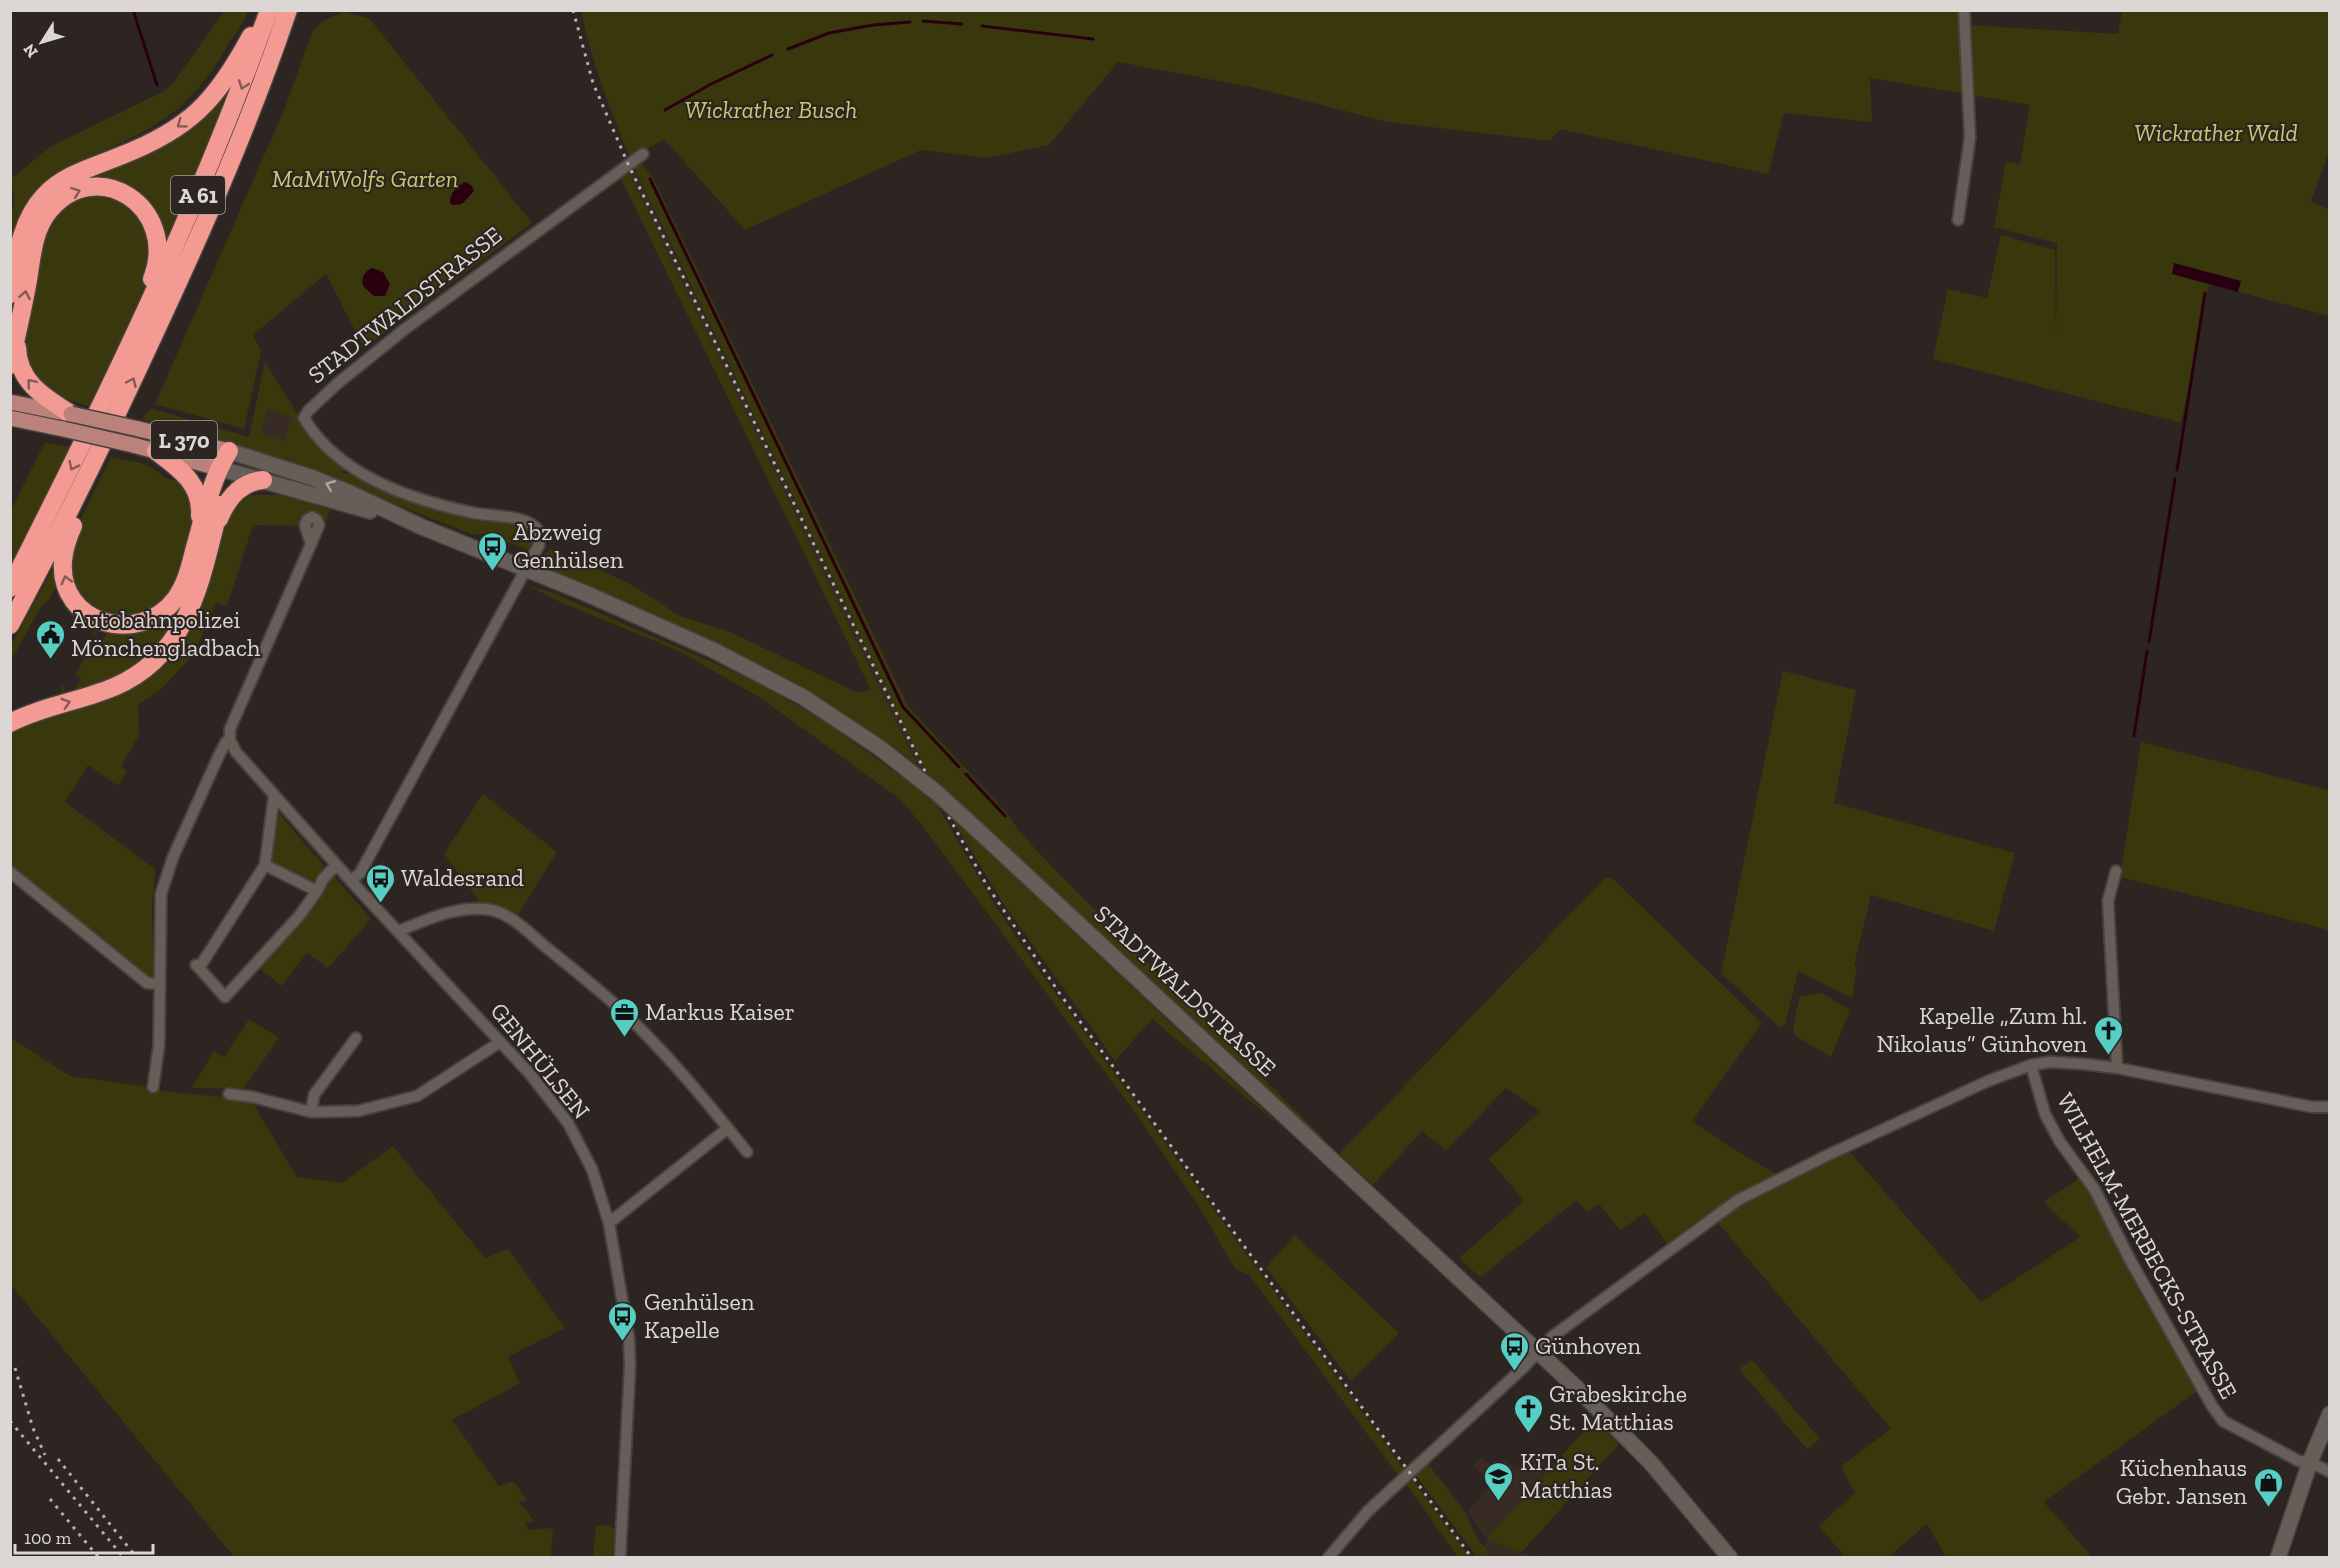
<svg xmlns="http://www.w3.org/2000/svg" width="2340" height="1568" viewBox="0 0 2340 1568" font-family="'Zilla Slab',serif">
<rect width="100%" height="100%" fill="#2c2521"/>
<path fill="#382b23" d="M 633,165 L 672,248 L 927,773 L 918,766 L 896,723 L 683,287 L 627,169 Z
M 268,409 L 292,417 L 284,441 L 260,433 Z
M 1535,1450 L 1552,1466 L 1486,1539 L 1521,1553 L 1543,1557 L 1491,1557 L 1486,1548 L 1486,1539 L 1468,1511 L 1489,1487 L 1486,1484 L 1489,1481 L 1473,1466 L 1482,1457 L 1496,1470 L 1505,1460 L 1516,1469 Z"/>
<path fill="#39370c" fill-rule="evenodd" d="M 1963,10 L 1967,25 L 2118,34 L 2122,11 L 2329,11 L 2329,152 L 2311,201 L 2329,210 L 2329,316 L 2209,284 L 2181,423 L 1933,359 L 1948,289 L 1987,298 L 2001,235 L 2055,250 L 2056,339 L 2057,243 L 1994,227 L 2006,162 L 2020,164 L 2030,105 L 1870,78 L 1872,122 L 1784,113 L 1768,174 L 1560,129 L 1550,141 L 1388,122 L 1251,87 L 1118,62 L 1049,145 L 986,158 L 921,150 L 745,230 L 664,139 L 631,159 C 610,111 592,63 581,11 Z
M 224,11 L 248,11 C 244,22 236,32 230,42 C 204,86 184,111 137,135 C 79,166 29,169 11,243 L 11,216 L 15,201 L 11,179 L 50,147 L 166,90 L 174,82 Z
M 343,12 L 369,18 L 532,223 L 364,348 L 326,274 L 253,335 L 261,351 L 244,429 L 155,404 L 284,110 L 313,30 L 323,21 Z
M 237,76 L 165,249 L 127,191 L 59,196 L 17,311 L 12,310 L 22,258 L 52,193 L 131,156 Z
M 640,162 L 653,178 L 908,706 L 1005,811 L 1020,832 L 1053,868 L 1322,1137 L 1328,1146 L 927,773 L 633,165 Z
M 627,169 L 878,686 L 918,766 L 890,744 L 888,746 L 726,649 L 544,566 L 542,561 L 545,554 L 551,549 L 629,583 L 680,616 L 730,632 L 856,692 L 871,690 L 619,175 Z
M 99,194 L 121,199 L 148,227 L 149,272 L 134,313 L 90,406 C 61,399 34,387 23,357 C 17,339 41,236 52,218 C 56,212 70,201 76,198 C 83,195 92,195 99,194 Z
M 265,362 L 302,421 L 346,467 L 342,473 L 360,475 L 391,491 L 524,523 L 530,527 L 536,536 L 533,547 L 529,551 L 489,534 L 471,534 L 292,463 L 150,425 L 149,421 L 142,419 L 150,408 L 249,437 ZM 268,409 L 292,417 L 284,441 L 261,433 Z
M 45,442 L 70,447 L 11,565 L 11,510 Z
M 111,457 C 137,463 145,460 167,479 L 179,480 L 183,482 L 197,516 L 175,586 L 159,607 L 123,619 L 92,609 L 78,594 L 71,575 L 74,532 Z
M 240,494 C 253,497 265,493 278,495 C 296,498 313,505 330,510 L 325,524 L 315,516 L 302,526 L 253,525 L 227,606 L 216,602 L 195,653 L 161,689 L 138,705 L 139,735 L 121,766 L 127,771 L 118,786 L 88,765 L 65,802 L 155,869 L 152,909 L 154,977 L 146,980 L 11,871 L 11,732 L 135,685 L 167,660 L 222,523 Z
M 59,558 C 58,575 58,596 41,606 L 11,661 L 11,645 Z
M 529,586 L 551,592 L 753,680 L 823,720 L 912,784 L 937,805 L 996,907 L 1041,973 L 1406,1472 L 1400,1478 L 1249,1275 L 1236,1269 L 1228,1257 L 1203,1213 L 1139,1118 L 921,824 L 900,799 L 762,699 L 679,651 L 562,603 Z
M 178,601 L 186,609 L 150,663 L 64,698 L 61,694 L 62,685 L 65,687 L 63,693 L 69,696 L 81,679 L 75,675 L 91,646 L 90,642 L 96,645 L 93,651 L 97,652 L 106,634 L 98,630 L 94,636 L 91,635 L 92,633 L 102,627 Z
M 1783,671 L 1856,690 L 1834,803 L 2015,853 L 1994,931 L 1871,895 L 1854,965 L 1857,967 L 1852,998 L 1798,971 L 1785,1025 L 1779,1027 L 1721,973 Z
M 2141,742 L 2329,790 L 2329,930 L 2120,877 Z
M 483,794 L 557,852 L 517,916 L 498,905 L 480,902 L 444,854 Z
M 277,811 L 324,866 C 321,876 316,882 306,881 L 271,862 Z
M 951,817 L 965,830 L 1285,1130 L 1152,1019 L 1115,1061 L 1003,903 Z
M 332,874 L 371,919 L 328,968 L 307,953 L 282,986 L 257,967 Z
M 1605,878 L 1612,878 L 1762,1023 L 1692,1121 L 1732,1148 L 1786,1180 L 1849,1151 L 1981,1302 L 2080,1237 L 2044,1202 L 2081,1177 L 2091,1192 L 2123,1262 L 2197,1391 L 2044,1502 L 2092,1557 L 1946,1557 L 1927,1524 L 1888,1557 L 1845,1557 L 1819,1526 L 1855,1493 L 1841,1466 L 1891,1429 L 1709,1212 L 1667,1243 L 1644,1213 L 1620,1231 L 1599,1204 L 1588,1213 L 1577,1200 L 1480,1277 L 1459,1258 L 1524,1201 L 1489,1159 L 1540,1111 L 1506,1088 L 1446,1151 L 1422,1131 L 1373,1185 L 1339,1154 Z
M 1822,993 L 1850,1010 L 1831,1057 L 1795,1036 L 1793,1026 L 1800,996 Z
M 249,1019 L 279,1038 L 243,1089 L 192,1088 L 214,1051 L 224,1057 Z
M 10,1037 L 70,1076 L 149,1087 L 162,1091 L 251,1100 L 297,1177 L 342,1183 L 393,1146 L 485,1258 L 508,1249 L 565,1328 L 508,1357 L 520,1383 L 452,1420 L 499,1486 L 513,1481 L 527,1500 L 519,1502 L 535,1522 L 526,1522 L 527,1530 L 553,1528 L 551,1557 L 234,1557 L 11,1285 Z
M 1295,1235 L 1399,1333 L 1351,1381 L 1266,1267 Z
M 1752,1360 L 1820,1439 L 1807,1449 L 1739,1369 Z
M 1594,1420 L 1619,1444 L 1521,1553 L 1486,1539 Z
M 1428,1464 L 1464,1510 L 1480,1543 L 1486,1547 L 1491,1557 L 1477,1557 L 1416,1475 Z
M 1412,1479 L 1469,1557 L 1458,1557 L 1406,1484 Z
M 609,1525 L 615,1530 L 612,1557 L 593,1557 L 596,1526 Z"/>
<path fill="#2a0011" d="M 466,182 L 472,186 L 474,191 L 462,204 L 453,205 L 450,203 C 450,193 457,185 466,182 Z
M 2174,263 L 2241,281 L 2238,292 L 2172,274 Z
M 372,268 L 383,272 L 390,284 L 385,296 L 374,296 L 363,286 C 361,277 364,272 372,268 Z"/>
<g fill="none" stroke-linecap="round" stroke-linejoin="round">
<path stroke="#2a0011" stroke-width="3" d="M 133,10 L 157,85
M 923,21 L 962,24
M 982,26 L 1093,39
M 788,49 L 829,33 L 873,25 L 910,22
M 665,110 L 711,84 L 772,55
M 650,179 L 903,707 L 959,767
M 2177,470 L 2205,293
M 2149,642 L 2175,479
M 2134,736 L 2147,651
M 966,774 L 1005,816"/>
<defs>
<path id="street" d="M 1958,220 L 1970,138 L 1964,10
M 311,544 L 305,525 L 307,520 L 312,517 L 317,520 L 319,525 L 311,544 L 230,729 L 230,740 L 236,752 L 351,881
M 274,796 L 265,865 L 317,891 L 323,879 L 336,865
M 2116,871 L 2108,901 L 2117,1068
M 10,872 L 147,983 L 159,984
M 399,931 C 428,919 460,904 491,910 C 512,914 531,935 547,948 C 572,968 597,988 620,1009 C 667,1053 707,1102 747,1152
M 196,965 L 199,968 L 265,865
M 199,968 L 225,997 L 299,916 L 317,891
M 2031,1065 L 2045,1114 L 2060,1142 L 2095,1190 L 2129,1258 L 2212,1406 L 2223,1421 L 2299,1461 L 2310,1462 L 2330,1472
M 153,1087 L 159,1045 L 161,894 L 173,857 L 219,755 L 226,742 L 230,740
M 229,1094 L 253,1097 L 311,1112 L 358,1111 L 417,1096 L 500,1042
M 311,1112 L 314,1095 L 356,1038
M 609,1223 L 728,1128
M 620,1558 L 630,1366 L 629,1339 L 609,1223 L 592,1169 L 568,1123 L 530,1074 L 351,881 L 360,873 L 539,545 L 539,531 C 526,514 494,517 474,513 C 412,500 338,476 304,418 L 308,411 L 338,383 L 405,329 L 643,154
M 1328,1558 L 1368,1511 L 1523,1368 L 1553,1336 L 1738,1200 L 1830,1154 L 1988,1081 L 2031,1065 L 2050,1062 L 2084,1064 L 2117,1068 L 2312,1107 L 2330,1107"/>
<path id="secondary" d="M 229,451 L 313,478 L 350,493 L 422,527 L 585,593 L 713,650 L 803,697 L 880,748
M 218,468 L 370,511
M 984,836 L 1580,1391 L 1651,1463 L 1730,1558
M 2278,1558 L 2310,1462 L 2330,1414"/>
<path id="primary" d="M 10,402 L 65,413
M 10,418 L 63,429
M 139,429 L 229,451
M 133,445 L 218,468"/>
<path id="highway" d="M 10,294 C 16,262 20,221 44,196 C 64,174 94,167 120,156 C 190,129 216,101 251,36
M 17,347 C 18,382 44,397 71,414
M 10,365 C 16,337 23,309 28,280 C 32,256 33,231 49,211 C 96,153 180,207 152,279
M 156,451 C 180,469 202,484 200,516
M 219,519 C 227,499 240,482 263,480
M 73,526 C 68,537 64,548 63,561 C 58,625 140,647 176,598 C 186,584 190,567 194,551 C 204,517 210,481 229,451
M 10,588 C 106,399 198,210 269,10
M 10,625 C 62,528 110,430 156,330 C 205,225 251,120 288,10
M 10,723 C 43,706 81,701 114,687 C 191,654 201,578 220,505"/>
</defs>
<use href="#street" stroke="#48423f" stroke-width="14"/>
<use href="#secondary" stroke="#48423f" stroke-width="18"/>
<use href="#primary" stroke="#48423f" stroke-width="18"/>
<use href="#highway" stroke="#48423f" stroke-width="21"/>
<use href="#street" stroke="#665e59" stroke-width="10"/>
<use href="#secondary" stroke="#665e59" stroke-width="15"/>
<use href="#primary" stroke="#bb827b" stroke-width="15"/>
<use href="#highway" stroke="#f39a92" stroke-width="18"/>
<path stroke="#b7b1ae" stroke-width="3" stroke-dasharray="3 6" stroke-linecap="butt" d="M 573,10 L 593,83 L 628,164 L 936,794 L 986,884 L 1060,994 L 1472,1558
M 15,1368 L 33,1428 L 45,1455
M 10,1421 L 124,1558
M 58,1459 L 137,1558
M 50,1499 L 99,1558"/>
<defs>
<path id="secondary-bridge" d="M 880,748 L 937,793 L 984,836"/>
<path id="primary-bridge" d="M 71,414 L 139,429
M 63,429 L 133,445"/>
</defs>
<use href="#secondary-bridge" stroke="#48423f" stroke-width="18" stroke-linecap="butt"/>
<use href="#primary-bridge" stroke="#48423f" stroke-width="18" stroke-linecap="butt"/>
<use href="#secondary-bridge" stroke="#665e59" stroke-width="15"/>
<use href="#primary-bridge" stroke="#bb827b" stroke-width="15"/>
</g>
<defs><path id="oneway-chevron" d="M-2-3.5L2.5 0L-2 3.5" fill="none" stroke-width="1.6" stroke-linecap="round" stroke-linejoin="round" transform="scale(1.5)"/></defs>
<g stroke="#865a54">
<use href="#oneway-chevron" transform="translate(243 85) rotate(110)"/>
<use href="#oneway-chevron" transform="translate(181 124) rotate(144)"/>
<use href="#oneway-chevron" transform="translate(76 192) rotate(-21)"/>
<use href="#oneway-chevron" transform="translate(25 295) rotate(-79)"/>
<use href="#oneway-chevron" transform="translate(132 382) rotate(-65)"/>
<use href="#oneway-chevron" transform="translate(31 383) rotate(-130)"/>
<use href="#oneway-chevron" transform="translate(73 466) rotate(116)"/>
<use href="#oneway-chevron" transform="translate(66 580) rotate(-105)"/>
<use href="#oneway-chevron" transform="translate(66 703) rotate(-17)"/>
</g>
<use stroke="#ada7a3" href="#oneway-chevron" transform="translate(330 485) rotate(-158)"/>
<defs>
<symbol id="bus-pin" viewBox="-11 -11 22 30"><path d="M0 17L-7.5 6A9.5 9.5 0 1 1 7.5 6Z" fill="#56cec3" stroke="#2c2521"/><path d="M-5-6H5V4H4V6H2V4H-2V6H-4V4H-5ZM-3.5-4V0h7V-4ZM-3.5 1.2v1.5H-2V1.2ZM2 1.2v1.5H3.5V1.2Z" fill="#111"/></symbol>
<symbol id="civic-pin" viewBox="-11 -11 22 30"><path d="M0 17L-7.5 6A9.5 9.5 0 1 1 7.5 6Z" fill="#56cec3" stroke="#2c2521"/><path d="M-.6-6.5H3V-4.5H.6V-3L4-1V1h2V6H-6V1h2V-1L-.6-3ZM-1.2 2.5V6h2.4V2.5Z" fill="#111"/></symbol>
<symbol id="office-pin" viewBox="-11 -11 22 30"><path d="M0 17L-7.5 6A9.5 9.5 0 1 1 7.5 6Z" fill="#56cec3" stroke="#2c2521"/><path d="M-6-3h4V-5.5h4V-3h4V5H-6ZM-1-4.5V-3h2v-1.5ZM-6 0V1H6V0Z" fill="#111"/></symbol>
<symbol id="church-pin" viewBox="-11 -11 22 30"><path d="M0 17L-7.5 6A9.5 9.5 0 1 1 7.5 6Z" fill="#56cec3" stroke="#2c2521"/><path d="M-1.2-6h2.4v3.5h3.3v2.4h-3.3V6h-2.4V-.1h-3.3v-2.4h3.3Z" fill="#111"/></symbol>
<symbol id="school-pin" viewBox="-11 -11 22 30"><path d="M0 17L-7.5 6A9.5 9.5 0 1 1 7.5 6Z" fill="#56cec3" stroke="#2c2521"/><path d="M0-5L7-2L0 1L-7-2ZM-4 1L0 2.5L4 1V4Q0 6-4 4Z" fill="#111"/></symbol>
<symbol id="shop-pin" viewBox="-11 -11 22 30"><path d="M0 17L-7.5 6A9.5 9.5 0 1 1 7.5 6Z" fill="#56cec3" stroke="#2c2521"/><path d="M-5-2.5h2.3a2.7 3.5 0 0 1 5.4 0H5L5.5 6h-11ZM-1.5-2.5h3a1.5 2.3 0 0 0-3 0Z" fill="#111"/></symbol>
</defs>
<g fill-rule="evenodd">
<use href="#bus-pin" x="476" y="530" width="33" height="45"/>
<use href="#civic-pin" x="34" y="618" width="33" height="45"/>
<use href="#bus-pin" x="364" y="862" width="33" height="45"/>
<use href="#office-pin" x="608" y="996" width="33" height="45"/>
<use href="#church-pin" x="2092" y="1014" width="33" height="45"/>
<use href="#bus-pin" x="606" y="1300" width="33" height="45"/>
<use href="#bus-pin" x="1498" y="1330" width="33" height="45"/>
<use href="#church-pin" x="1512" y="1392" width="33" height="45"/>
<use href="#school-pin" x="1482" y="1460" width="33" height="45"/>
<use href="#shop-pin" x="2252" y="1466" width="33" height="45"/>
</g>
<g text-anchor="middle" stroke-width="4.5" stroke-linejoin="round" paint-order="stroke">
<g fill="#2c2521" stroke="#a7a29e" stroke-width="1.5">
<rect x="171" y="176" width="54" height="38" rx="4.5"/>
<rect x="151" y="421" width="66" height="38" rx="4.5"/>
</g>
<g font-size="22" font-weight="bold" fill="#dcd7d4">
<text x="198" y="203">A 61</text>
<text x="184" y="448">L 370</text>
</g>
<g font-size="24" font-style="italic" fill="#cbc770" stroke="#2c2521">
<text x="771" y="118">Wickrather Busch</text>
<text x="2216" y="141">Wickrather Wald</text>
<text x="365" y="187">MaMiWolfs Garten</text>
</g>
<g font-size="24" fill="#dcd7d4" stroke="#2c2521">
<text transform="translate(405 305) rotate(-38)" y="8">STADTWALDSTRASSE</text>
<text transform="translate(1185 991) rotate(43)" y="8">STADTWALDSTRASSE</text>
<text transform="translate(540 1061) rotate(51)" y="8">GENHÜLSEN</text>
<text transform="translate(2147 1246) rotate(61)" y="8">WILHELM-MERBECKS-STRASSE</text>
</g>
<g font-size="24" fill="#dcd7d4" stroke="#2c2521" text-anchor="start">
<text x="513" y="540">Abzweig<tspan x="513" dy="28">Genhülsen</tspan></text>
<text x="71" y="628">Autobahnpolizei<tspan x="71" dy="28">Mönchengladbach</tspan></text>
<text x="401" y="886">Waldesrand</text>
<text x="645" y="1020">Markus Kaiser</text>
<text x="2087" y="1024" text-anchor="end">Kapelle „Zum hl.<tspan x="2087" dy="28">Nikolaus“ Günhoven</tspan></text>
<text x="644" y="1310">Genhülsen<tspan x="644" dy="28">Kapelle</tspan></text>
<text x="1535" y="1354">Günhoven</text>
<text x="1549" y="1402">Grabeskirche<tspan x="1549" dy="28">St. Matthias</tspan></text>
<text x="1520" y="1470">KiTa St.<tspan x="1520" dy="28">Matthias</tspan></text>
<text x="2247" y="1476" text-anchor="end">Küchenhaus<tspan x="2247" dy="28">Gebr. Jansen</tspan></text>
</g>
</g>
<rect width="2340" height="1568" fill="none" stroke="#dcd7d4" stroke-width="24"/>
<g transform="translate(42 42) rotate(233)" stroke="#2c2521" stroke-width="4.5" paint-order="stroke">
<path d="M0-4.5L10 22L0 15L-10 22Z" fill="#dcd7d4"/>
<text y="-9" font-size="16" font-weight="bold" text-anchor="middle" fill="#dcd7d4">N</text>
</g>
<path d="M15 1544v9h138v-9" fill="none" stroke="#dcd7d4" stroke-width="3"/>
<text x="24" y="1544" font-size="18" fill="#dcd7d4" stroke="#2c2521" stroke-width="4.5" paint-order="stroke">100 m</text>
</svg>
